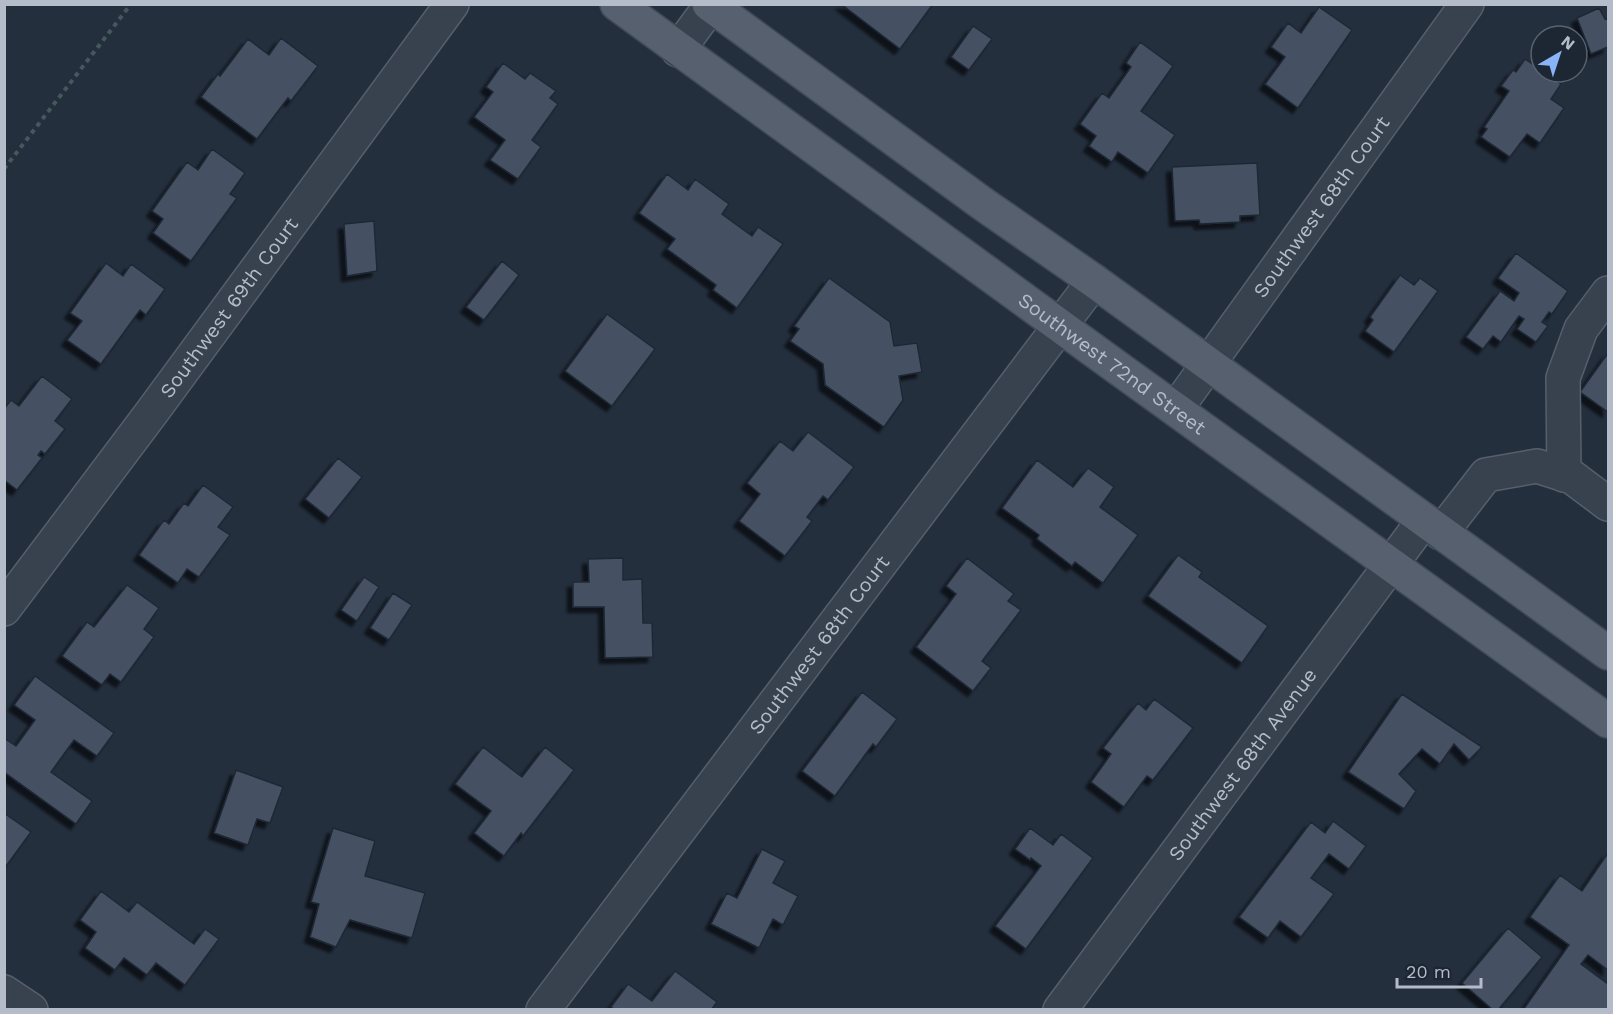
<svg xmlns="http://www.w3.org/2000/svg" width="1613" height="1014" viewBox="0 0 1613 1014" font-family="'Work Sans',sans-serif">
<defs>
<filter id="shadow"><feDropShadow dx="-5.5" dy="5.5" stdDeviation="1.5" flood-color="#0009"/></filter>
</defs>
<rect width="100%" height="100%" fill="#242f3e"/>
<path fill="#455162" stroke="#1f2835" stroke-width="1.5" filter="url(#shadow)" d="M 841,4 L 933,4 L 900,49 Z
M 1319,7 L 1352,30 L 1298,108 L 1265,84 L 1285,57 L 1271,47 L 1288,23 L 1301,33 Z
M 1599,8 L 1605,19 L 1608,18 L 1608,47 L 1591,54 L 1577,18 Z
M 973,26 L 992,39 L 969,70 L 951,57 Z
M 281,38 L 318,66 L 291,101 L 288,98 L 257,139 L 201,97 L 218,74 L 220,76 L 248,39 L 269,55 Z
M 1140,42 L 1173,66 L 1141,111 L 1175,135 L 1148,173 L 1118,152 L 1112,162 L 1089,146 L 1096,136 L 1080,124 L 1102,93 L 1109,98 L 1131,67 L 1126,63 Z
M 1525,59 L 1541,70 L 1541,72 L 1543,72 L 1561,84 L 1551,99 L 1564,108 L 1540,143 L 1527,134 L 1510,157 L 1481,137 L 1487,129 L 1484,127 L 1509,91 L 1501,86 L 1513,70 L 1516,72 Z
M 503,63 L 525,79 L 530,73 L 556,91 L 550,98 L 558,104 L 532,140 L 541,147 L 518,179 L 490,160 L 505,140 L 474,117 L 493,92 L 486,87 Z
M 212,149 L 245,173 L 230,194 L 237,198 L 191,261 L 153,233 L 163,219 L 152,211 L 187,162 L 198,170 Z
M 1257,163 L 1260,215 L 1240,216 L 1240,222 L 1200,224 L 1199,220 L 1175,221 L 1172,167 Z
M 667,174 L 688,190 L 695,179 L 729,204 L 722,214 L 752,236 L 758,227 L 783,244 L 737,308 L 713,290 L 716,285 L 667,249 L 675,239 L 639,213 Z
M 374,221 L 377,271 L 347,276 L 344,224 Z
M 1516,253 L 1568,291 L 1552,314 L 1549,312 L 1542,322 L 1548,326 L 1536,342 L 1517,329 L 1524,319 L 1519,316 L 1501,342 L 1493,336 L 1483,349 L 1466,337 L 1500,291 L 1514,301 L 1519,293 L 1498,278 Z
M 502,261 L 519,275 L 484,320 L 466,307 Z
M 106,263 L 123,276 L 131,264 L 165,289 L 146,315 L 140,310 L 101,364 L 67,340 L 82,321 L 70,313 Z
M 1400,275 L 1414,285 L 1420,278 L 1438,291 L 1394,352 L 1365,331 L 1373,320 L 1370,317 Z
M 829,278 L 890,322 L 894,346 L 917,343 L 922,372 L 899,376 L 903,400 L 884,427 L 825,385 L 823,364 L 790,341 L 799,329 L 794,326 Z
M 607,314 L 655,349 L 612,406 L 565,371 Z
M 1608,353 L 1608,412 L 1580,392 Z
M 42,376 L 72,399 L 55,421 L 65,429 L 45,454 L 41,451 L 38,455 L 42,458 L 17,490 L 4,480 L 4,409 L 11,400 L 19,406 Z
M 808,432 L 854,467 L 828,500 L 823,496 L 807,517 L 812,521 L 785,556 L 739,521 L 760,494 L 747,483 L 780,441 L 793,451 Z
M 338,458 L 362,477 L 329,518 L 305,499 Z
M 1037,460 L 1073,487 L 1088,468 L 1114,487 L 1100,507 L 1138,535 L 1103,583 L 1075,562 L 1072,566 L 1037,539 L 1039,535 L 1002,508 Z
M 203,485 L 233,507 L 218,527 L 230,535 L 199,577 L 187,569 L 178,583 L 139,555 L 164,520 L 169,524 L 184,503 L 188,506 Z
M 1178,555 L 1202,572 L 1199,577 L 1268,626 L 1242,663 L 1148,596 Z
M 623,558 L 623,580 L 642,579 L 643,623 L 652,623 L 653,657 L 605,658 L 604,607 L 573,607 L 573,582 L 589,582 L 588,559 Z
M 967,558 L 1014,594 L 1008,601 L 1021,610 L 982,661 L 991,668 L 973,691 L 916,647 L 956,594 L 946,586 Z
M 364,577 L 379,587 L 357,621 L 341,610 Z
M 127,585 L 159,608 L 144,629 L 154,637 L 121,682 L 110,674 L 102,685 L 62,656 L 87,622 L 94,627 Z
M 393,593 L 412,605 L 389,640 L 370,628 Z
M 35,676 L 114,733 L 97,756 L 74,740 L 51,772 L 92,801 L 76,824 L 4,772 L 4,738 L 16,746 L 35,720 L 14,705 Z
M 862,692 L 897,719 L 876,747 L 873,744 L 835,796 L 802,771 Z
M 1402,694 L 1482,747 L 1469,760 L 1454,744 L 1440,764 L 1422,749 L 1399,774 L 1416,791 L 1404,809 L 1348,772 Z
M 1154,699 L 1193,728 L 1153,780 L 1147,776 L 1124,807 L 1091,782 L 1111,754 L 1103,748 L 1138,703 L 1146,710 Z
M 483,747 L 522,777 L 545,747 L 574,770 L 523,836 L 521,833 L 504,856 L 474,833 L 491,811 L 455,784 Z
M 236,770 L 283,787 L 270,823 L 257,819 L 248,845 L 214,833 Z
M 4,813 L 31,832 L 4,869 Z
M 1333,821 L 1366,846 L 1349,869 L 1329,854 L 1311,878 L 1334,894 L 1301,937 L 1280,921 L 1268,938 L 1239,917 L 1311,822 L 1325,833 Z
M 333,828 L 375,841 L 365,876 L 425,893 L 412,938 L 350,920 L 336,947 L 310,937 L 319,904 L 311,902 Z
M 1030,828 L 1053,845 L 1061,834 L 1093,858 L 1026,949 L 995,926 L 1041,866 L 1031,858 L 1030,860 L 1015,849 Z
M 762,849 L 785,861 L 773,883 L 798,896 L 783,925 L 773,919 L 759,948 L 711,924 L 727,893 L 737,898 Z
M 1608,853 L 1608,970 L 1588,955 L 1581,964 L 1608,984 L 1608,1010 L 1523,1010 L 1569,945 L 1530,917 L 1560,875 L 1582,891 Z
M 101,891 L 129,912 L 137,902 L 194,944 L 205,929 L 219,939 L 185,985 L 156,963 L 147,975 L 124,958 L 115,970 L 85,948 L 96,932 L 80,920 Z
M 1508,928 L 1542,957 L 1498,1010 L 1493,1010 L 1462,983 Z
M 675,971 L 717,1002 L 711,1010 L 615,1010 L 611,1007 L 628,984 L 652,1001 Z"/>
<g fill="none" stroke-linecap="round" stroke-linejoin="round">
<defs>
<g id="minor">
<path d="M 678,50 L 712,4"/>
<path id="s1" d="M 1176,409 L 1467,4"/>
<path d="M 1564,475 L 1563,378 L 1581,329 L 1608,293"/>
<path d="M 1441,533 L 1486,475 L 1537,466 L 1572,477 L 1608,504"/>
<path id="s2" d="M 4,609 L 152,412 L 452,4"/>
<path d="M 4,992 L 31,1010"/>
<path id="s3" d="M 543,1010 L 1094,281"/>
<path id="s4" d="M 1060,1010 L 1424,520"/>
</g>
<g id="major">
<path id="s5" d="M 617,4 L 1118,368 L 1608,721"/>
<path d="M 709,4 L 983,204 L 1094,281 L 1608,653"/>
</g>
</defs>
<use href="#minor" stroke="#565f6c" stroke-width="36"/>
<use href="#major" stroke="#414a57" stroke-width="36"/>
<path stroke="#44595c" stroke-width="4" stroke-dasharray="4.5 4.5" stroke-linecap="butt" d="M 4,169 L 131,4"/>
<use href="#minor" stroke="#38414e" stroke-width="33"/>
<use href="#major" stroke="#56606e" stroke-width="33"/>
</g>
<g text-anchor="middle" stroke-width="5" stroke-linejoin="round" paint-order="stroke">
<g font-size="20" fill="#b4bcc9" stroke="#1d2633">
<text dy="7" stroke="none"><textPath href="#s1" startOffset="249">Southwest 68th Court</textPath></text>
<text dy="7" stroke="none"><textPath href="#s2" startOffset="376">Southwest 69th Court</textPath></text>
<text dy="7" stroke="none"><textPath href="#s5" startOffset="612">Southwest 72nd Street</textPath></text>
<text dy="7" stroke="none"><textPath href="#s3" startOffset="458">Southwest 68th Court</textPath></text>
<text dy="7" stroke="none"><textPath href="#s4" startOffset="306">Southwest 68th Avenue</textPath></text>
</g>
</g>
<rect width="1613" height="1014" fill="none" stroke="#b4bcc9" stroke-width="12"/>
<g transform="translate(1559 54) rotate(39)"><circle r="28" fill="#1d2633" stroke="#59626f" stroke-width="1.5"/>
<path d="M0-4.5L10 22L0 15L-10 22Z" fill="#8ab4f8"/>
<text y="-9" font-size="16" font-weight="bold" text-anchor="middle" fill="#b4bcc9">N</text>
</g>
<path d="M1397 978v9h84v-9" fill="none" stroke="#b4bcc9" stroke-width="3"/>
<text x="1406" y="978" font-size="18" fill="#b4bcc9" stroke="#1d2633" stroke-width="4.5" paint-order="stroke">20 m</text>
</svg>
